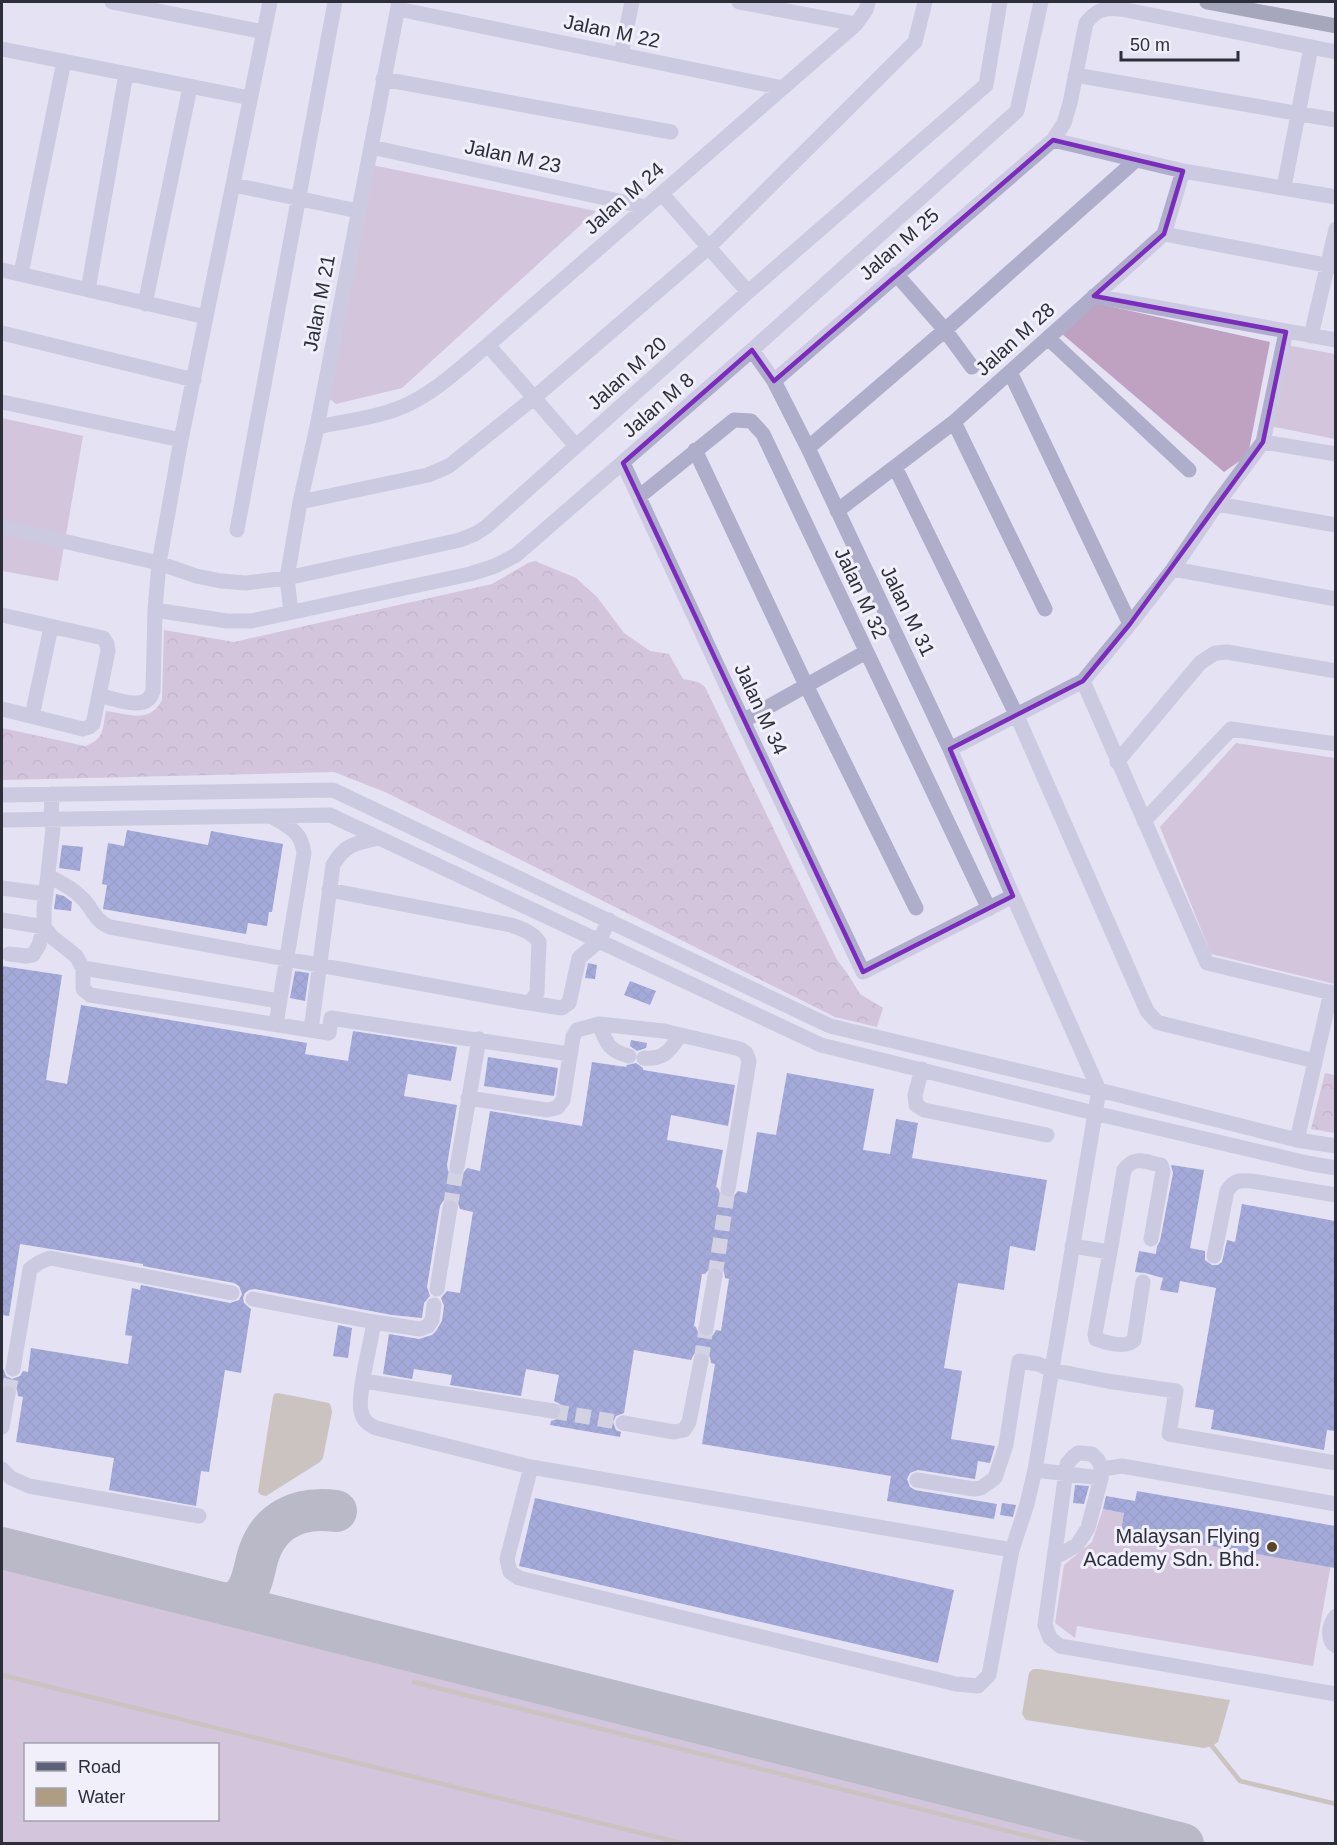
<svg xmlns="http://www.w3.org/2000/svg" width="1337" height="1845" viewBox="0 0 1337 1845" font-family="Helvetica,sans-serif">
<defs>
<pattern id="forest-crowns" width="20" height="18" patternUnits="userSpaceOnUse" patternTransform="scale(1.5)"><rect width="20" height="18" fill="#bfa2c1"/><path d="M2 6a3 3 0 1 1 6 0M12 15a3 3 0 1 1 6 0" fill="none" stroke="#9b849e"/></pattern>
<pattern id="building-cross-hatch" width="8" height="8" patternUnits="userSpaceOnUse" patternTransform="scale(1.5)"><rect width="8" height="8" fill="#5467bf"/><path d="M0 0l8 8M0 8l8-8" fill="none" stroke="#425194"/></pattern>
</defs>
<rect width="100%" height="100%" fill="#e4e2f3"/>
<path fill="#bfa2c1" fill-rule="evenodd" d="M 372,165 L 596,211 L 402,388 L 336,404 L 326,396 Z
M 1095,303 L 1270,342 L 1248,455 L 1224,472 L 1061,333 Z
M 1286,345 L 1335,354 L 1335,439 L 1270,426 Z
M 2,418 L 83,436 L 58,581 L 2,571 Z
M 1236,743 L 1335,758 L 1335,984 L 1211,954 L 1160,827 Z
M 1103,1509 L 1124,1513 L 1121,1530 L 1311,1563 L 1332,1558 L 1313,1666 L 1077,1626 L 1075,1638 L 1055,1623 L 1064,1565 L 1092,1542 Z
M 2,1558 L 393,1653 L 1146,1843 L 2,1843 ZM 218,1744 L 218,1820 L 26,1820 L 26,1744 Z"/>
<path fill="url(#forest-crowns)" d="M 535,561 L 576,578 L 597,597 L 624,633 L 650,651 L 669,654 L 683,679 L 698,682 L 705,687 L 837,960 L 847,973 L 860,994 L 883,1008 L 877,1027 L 835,1017 L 385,792 L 334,772 L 2,780 L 2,728 L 85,746 C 105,739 102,730 106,711 C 128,714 150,724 162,700 L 164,630 L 234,642 L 492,584 L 528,563 Z
M 1325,1073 L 1335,1075 L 1335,1133 L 1311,1129 Z"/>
<path fill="#ae9d83" d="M 278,1393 L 329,1403 L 331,1406 L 332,1412 L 323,1458 L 320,1462 L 266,1496 L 261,1495 L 258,1492 L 273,1397 L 274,1394 Z
M 1033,1669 L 1039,1669 L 1230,1700 L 1218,1742 L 1212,1746 L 1204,1748 L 1026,1720 L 1022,1714 L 1029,1673 Z"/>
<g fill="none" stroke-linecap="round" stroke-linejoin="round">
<path stroke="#ae9d83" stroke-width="4.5" d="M 2,1675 L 685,1844
M 414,1682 L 1060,1844
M 1212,1746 L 1240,1781 L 1336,1804"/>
<path stroke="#888896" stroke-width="42" d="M 2,1548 L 1183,1844
M 228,1605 C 233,1602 240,1600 244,1595 C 253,1584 254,1569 258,1556 C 269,1519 300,1506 336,1511"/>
</g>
<path fill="url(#building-cross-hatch)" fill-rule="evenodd" d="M 127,830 L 208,845 L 211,831 L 283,844 L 272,912 L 269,912 L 267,926 L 248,923 L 246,934 L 103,909 L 107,885 L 102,884 L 108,843 L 124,846 Z
M 62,845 L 83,847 L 80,871 L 59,868 Z
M 56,894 L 64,896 L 72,902 L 71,911 L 54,909 Z
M 588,963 L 597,965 L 595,979 L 585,978 Z
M 2,966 L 62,975 L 46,1080 L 67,1084 L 81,1005 L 307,1043 L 305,1054 L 348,1061 L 353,1031 L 457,1047 L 451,1081 L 408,1074 L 404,1096 L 457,1105 L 447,1165 L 448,1171 L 455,1176 L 461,1176 L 467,1168 L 480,1171 L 490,1111 L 582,1126 L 592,1062 L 626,1067 L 627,1065 L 636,1063 L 643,1068 L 643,1070 L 735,1085 L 728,1126 L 671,1115 L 667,1140 L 723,1150 L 716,1187 L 718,1188 L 721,1196 L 726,1198 L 732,1198 L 738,1191 L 747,1193 L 757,1132 L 776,1135 L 787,1073 L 874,1089 L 863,1150 L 890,1154 L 896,1119 L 918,1123 L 912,1158 L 1047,1180 L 1035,1251 L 1010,1246 L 1004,1290 L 958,1283 L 944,1368 L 962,1371 L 951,1439 L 995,1446 L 990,1463 L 978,1461 L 975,1479 L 918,1470 L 910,1473 L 907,1479 L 910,1487 L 915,1490 L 997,1504 L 994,1519 L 887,1501 L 891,1476 L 702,1444 L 715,1364 L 711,1363 L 710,1357 L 703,1352 L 698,1352 L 694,1354 L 691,1360 L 634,1350 L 624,1413 L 616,1416 L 613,1422 L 616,1430 L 621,1432 L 620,1437 L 550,1425 L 551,1421 L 560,1418 L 563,1412 L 560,1404 L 554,1401 L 559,1375 L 526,1369 L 521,1396 L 450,1385 L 452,1375 L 414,1369 L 412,1379 L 383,1374 L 389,1334 L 419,1339 L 432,1335 L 436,1331 L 442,1321 L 444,1306 L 441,1298 L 447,1291 L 460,1293 L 473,1212 L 460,1209 L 457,1201 L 451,1198 L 443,1201 L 440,1206 L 427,1287 L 430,1296 L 424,1303 L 422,1318 L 392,1315 L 255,1289 L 249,1290 L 245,1293 L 243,1298 L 244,1303 L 251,1309 L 241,1373 L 225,1370 L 209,1472 L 201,1471 L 196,1506 L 109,1490 L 114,1458 L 16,1442 L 23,1397 L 18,1396 L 17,1390 L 10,1385 L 2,1387 L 2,1367 L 3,1368 L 6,1376 L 12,1379 L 20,1376 L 23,1371 L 28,1372 L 31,1348 L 128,1364 L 132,1336 L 125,1335 L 132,1288 L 140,1290 L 141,1285 L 230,1303 L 239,1300 L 242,1294 L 239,1286 L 234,1283 L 143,1266 L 143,1264 L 20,1244 L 9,1316 L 2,1315 ZM 711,1267 L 721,1268 L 724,1272 L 725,1278 L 729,1279 L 721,1331 L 716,1330 L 713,1335 L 705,1338 L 699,1335 L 696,1327 L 694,1326 L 702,1274 L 705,1274 Z
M 295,971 L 309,973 L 305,1001 L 290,998 Z
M 630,981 L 656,991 L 650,1005 L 624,995 Z
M 631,1040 L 647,1043 L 646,1048 L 637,1051 L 630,1046 Z
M 488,1057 L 558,1068 L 554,1096 L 484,1086 Z
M 1171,1165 L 1204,1170 L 1190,1248 L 1205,1251 L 1205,1260 L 1212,1265 L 1218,1265 L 1222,1262 L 1227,1240 L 1235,1242 L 1242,1204 L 1335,1221 L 1335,1431 L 1327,1430 L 1324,1450 L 1211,1429 L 1214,1410 L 1195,1407 L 1216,1288 L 1180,1281 L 1178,1293 L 1160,1290 L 1163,1278 L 1145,1273 L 1135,1272 L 1139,1251 L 1156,1254 L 1157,1246 L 1160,1241 L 1173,1173 Z
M 338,1325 L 352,1328 L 348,1358 L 333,1356 Z
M 1075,1485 L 1089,1486 L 1084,1504 L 1073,1503 Z
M 1137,1491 L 1335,1526 L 1335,1568 L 1121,1530 L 1124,1513 L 1103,1509 L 1106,1496 L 1135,1501 Z
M 535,1498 L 954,1590 L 938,1663 L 519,1566 Z
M 1002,1503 L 1016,1505 L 1013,1517 L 1000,1515 Z"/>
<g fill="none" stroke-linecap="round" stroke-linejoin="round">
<path stroke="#bfbece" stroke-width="15" stroke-dasharray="15 8" stroke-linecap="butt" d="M 450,1208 L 457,1167
M 715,1276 L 728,1189
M 701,1361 L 706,1328
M 8,1394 L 13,1369
M 553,1411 L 623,1423"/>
<path stroke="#afaeca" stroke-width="15" d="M 112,2 L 264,32
M 739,2 L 856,24
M 398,9 L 783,88
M 2,49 L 250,98
M 621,55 L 632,2
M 1075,75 L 1336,120
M 383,79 L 671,132
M 1053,140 L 1183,171 L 1336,197
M 371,147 L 646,207
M 234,185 L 358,211
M 1284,187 L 1311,47
M 662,194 L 748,292
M 1164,234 L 1336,267
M 2,270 L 206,317
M 21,274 L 64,61
M 896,274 L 945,330 L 972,367
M 88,290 L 126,74
M 1094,296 L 1336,340
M 145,304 L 190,87
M 2,333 L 194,380
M 1311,336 L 1336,229
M 1048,338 L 1189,470
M 488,345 L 576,446
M 752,350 L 774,381 L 808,448 L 950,749 L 1013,896 L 1099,1090 L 1035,1470 L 1027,1504 L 1012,1550
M 1010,372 L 1130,624
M 774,381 L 1053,140 L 1064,123 L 1070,103 L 1086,23 C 1096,10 1105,7 1121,9 L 1336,52
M 2,402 L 181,440
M 954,422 L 1045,609
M 317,427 C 345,421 375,418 402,407 C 435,393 461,367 488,345 L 856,24 L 866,10 L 868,2
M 1263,442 L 1336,454
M 808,448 L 945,330 L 1136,160
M 695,450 L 806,685 L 916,908
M 623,463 L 743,721 L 863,972 L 1013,896
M 895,467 L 1017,716 L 1147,1011 L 1157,1022 L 1164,1024 L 1315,1061
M 640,496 L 734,420 L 751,421 L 763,434 L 989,909
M 300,502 L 428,475 L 449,466 L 535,397 L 709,247 L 915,42 L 925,2
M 1217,504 L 1336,525
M 837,511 L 954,422 L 1164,234 L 1183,171
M 2,527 L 159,563 L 196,576 L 221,581 L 246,583 L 287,578 L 460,540 L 475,534 L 486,527 L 748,292 L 986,85 L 1000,2
M 237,530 L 335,2
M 1173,569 L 1336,599
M 155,610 L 227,621 L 251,621 L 470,574 L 495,566 L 516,555 L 752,350 L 1017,111 L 1041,2
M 291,612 L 287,578 L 300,502 L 317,427 L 399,2
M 2,615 L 103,638 L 107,644 L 108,651 L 93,724 L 89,727 L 83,729 L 2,709
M 1083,681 L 1207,963 L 1336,994
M 99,695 C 115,699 147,713 153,691 L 155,610 L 159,563 L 181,440 L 270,2
M 32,716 L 51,627
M 743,721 L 866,652
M 950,749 L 1083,681 L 1130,624 L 1173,569 L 1217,504 L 1263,442 L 1286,332
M 1117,762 L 1200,663 L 1215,653 L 1227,652 L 1336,671
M 52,794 L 51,819 L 53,829 L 44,909 L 44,927 L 52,937 L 76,956 L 83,968 L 83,989 L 90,995 L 329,1033 L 331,1018 L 569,1054
M 2,795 L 333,790 L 830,1026 L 1099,1090 L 1297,1140 L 1336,1146
M 271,816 C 289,827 301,831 304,853 L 276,1024
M 2,820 L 330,815 L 821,1045 L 1094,1113 L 1307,1163 L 1336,1168
M 1144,821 L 1231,729 L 1336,744
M 48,876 C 61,882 74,889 84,900 C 93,910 96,922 110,927 L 522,1002 L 530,1003 L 537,993 L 539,942 C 532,932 522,929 511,925 L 329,890
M 2,888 L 46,894
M 2,920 L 44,927 L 39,945 L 33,955 L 26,956 L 9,954
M 83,968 L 279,1001
M 530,1003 L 562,1008 L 569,1003 L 579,958 L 599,941 L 609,920
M 599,1024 C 606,1042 608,1051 629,1056
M 311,1030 L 333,865 C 346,843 355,844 378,838
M 644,1058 C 663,1060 671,1050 680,1035
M 922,1069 L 915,1095 L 916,1105 L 924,1110 L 1047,1135
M 468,1098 L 547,1110 L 557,1108 L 563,1100 L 573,1037 L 577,1030 L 599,1024 L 664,1031 L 740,1049 L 746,1053 L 749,1061 L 728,1189
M 1297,1140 L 1331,992
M 457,1167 L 479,1039
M 1072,1246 L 1110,1252 L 1124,1170 C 1135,1155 1145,1162 1161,1165 L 1163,1171 L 1151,1239
M 1110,1252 L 1095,1334 L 1096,1339 C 1107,1343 1126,1349 1134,1340 L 1143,1282
M 1214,1256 L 1227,1191 C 1234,1180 1240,1180 1252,1181 L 1336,1195
M 437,1289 L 450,1208
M 253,1299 L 374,1322 L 420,1329 L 428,1326 L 432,1320 L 434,1305
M 374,1322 C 371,1342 357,1395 361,1411 C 363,1421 368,1424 376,1428 L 531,1467
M 706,1328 L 715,1276
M 13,1369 L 30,1269 L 40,1262 L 50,1258 L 232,1293
M 364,1381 L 553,1411
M 623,1423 L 674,1432 L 684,1430 L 689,1422 L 701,1361
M 2,1427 L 8,1394
M 531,1467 L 1012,1550 L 989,1675 L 978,1686 L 956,1684 L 519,1578 L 510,1572 L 507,1559 Z
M 2,1469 L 11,1478 L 29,1486 L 199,1516
M 1102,1469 L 1122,1466 L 1336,1504
M 1035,1470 L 1101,1478
M 917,1480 L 974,1489 L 981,1488 L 995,1478 L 1006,1445 L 1019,1361 L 1038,1364 L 1052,1370 L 1107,1381 L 1176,1391 L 1169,1434 L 1336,1463
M 1054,1558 L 1077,1545 L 1088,1528 L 1101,1478 L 1102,1469 L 1098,1460 L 1092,1454 L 1078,1453 L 1072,1458 L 1067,1464 L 1045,1625 L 1050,1638 L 1060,1646 L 1336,1694
M 1336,1616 C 1329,1624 1326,1640 1336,1646"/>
<path stroke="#5e617a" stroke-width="15" d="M 1207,2 L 1336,26"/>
</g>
<path d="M0 0H1337V1845H0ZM 1053,140 L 1183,171 L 1164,234 L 1094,296 L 1286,332 L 1263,442 L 1130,624 L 1083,681 L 950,749 L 1013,896 L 863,972 L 623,463 L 752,350 L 774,381 Z" fill="#e4e2f3" fill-opacity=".55" fill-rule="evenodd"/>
<path fill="none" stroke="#7b2cbf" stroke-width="4.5" stroke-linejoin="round" d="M 1053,140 L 1183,171 L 1164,234 L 1094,296 L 1286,332 L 1263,442 L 1130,624 L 1083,681 L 950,749 L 1013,896 L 863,972 L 623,463 L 752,350 L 774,381 Z"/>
<circle fill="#594624" stroke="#f0effa" stroke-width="2" cx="1272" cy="1547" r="6"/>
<g text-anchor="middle" stroke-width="6" stroke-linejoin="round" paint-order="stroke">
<g font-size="20" fill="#2c2e3a" stroke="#f0effa">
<text transform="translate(612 31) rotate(12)" y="7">Jalan M 22</text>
<text transform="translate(513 156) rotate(12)" y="7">Jalan M 23</text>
<text transform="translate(624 198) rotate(-41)" y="7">Jalan M 24</text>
<text transform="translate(899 244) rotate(-41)" y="7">Jalan M 25</text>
<text transform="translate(319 303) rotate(-79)" y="7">Jalan M 21</text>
<text transform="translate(1015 339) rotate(-42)" y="7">Jalan M 28</text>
<text transform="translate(627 373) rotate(-42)" y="7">Jalan M 20</text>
<text transform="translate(658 405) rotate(-41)" y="7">Jalan M 8</text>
<text transform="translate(861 593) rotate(65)" y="7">Jalan M 32</text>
<text transform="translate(908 611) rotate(64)" y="7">Jalan M 31</text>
<text transform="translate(761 709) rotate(65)" y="7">Jalan M 34</text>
</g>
<g font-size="20" fill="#2c2e3a" stroke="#f0effa" text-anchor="end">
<text x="1260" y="1543">Malaysan Flying<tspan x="1260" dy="23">Academy Sdn. Bhd.</tspan></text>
</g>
</g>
<rect width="1337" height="1845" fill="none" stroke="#2c2e3a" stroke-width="6"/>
<rect x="24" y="1743" width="195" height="78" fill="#f0effa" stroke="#a2a2ad" stroke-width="1.5"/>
<rect x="36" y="1762" width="30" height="9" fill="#5e617a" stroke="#a2a2ad" stroke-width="1.5"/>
<text x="78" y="1773" font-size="18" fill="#2c2e3a">Road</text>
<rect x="36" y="1788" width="30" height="18" fill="#ae9d83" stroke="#a2a2ad" stroke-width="1.5"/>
<text x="78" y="1803" font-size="18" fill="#2c2e3a">Water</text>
<path d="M1121 51v9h117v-9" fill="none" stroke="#2c2e3a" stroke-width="3"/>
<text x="1130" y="51" font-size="18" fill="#2c2e3a" stroke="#f0effa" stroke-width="4.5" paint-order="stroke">50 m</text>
</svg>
